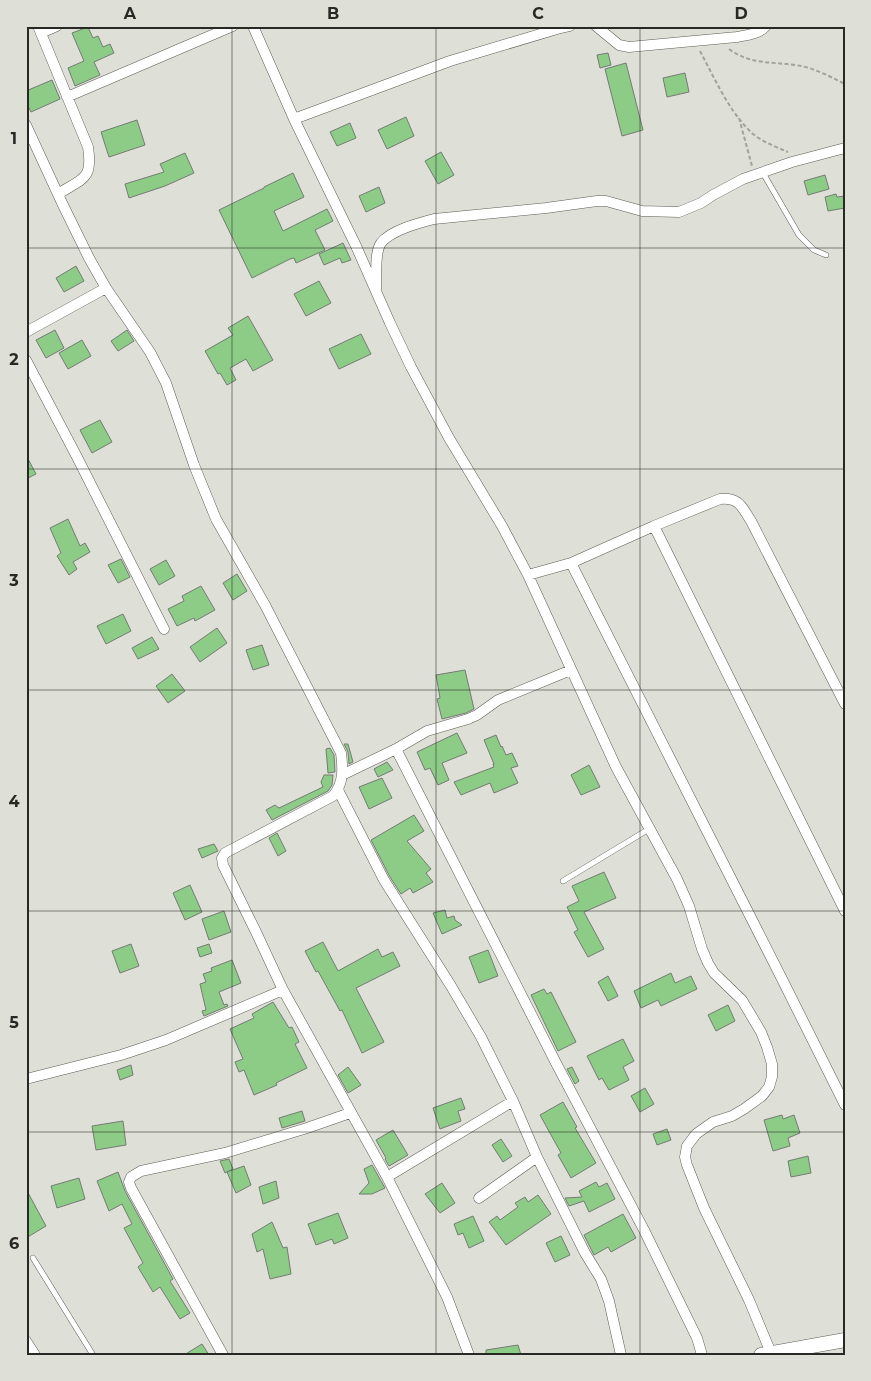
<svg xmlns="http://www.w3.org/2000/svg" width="871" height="1381" viewBox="0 0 871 1381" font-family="Montserrat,sans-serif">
<rect width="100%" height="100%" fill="#dedfd6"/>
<path fill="#8ccc87" stroke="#757b74" d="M 88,27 L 93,38 L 98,36 L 103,47 L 110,44 L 114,53 L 94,62 L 100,75 L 75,86 L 68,68 L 84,61 L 72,33 Z
M 608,53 L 611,65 L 600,68 L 597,55 Z
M 626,63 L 643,130 L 622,136 L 605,69 Z
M 685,73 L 689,92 L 667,97 L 663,78 Z
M 52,80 L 60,99 L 31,112 L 26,102 L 26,91 Z
M 406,117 L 414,136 L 387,149 L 378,130 Z
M 137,120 L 145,145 L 109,157 L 101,132 Z
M 350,123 L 356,138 L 337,146 L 330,132 Z
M 441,152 L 454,175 L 438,184 L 425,161 Z
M 185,153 L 194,173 L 165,186 L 129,198 L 125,184 L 164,172 L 160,164 Z
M 293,173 L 304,197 L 274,211 L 283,231 L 327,209 L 333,221 L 315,230 L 325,250 L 296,263 L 294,258 L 290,259 L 252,278 L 219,210 L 264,188 L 264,187 Z
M 825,175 L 829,189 L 808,195 L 804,181 Z
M 379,187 L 385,203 L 366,212 L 359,196 Z
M 836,194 L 837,197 L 845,196 L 845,208 L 828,211 L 825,197 Z
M 343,243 L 351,260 L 342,263 L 340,258 L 324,265 L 319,254 Z
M 76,266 L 84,281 L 64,292 L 56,278 Z
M 319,281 L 331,303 L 306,316 L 294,294 Z
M 248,316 L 273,360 L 253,371 L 246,359 L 230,368 L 236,380 L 227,385 L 220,373 L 218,374 L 205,351 L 233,335 L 228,328 Z
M 55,330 L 64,348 L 46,358 L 36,340 Z
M 127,330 L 134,341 L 118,351 L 111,341 Z
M 361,334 L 371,354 L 339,369 L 329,349 Z
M 82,340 L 91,356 L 68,369 L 59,353 Z
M 100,420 L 112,442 L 92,453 L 80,430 Z
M 26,455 L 36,474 L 26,479 Z
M 68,519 L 80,546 L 85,543 L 90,552 L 73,562 L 77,569 L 69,575 L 57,556 L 61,553 L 50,528 Z
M 121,559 L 130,577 L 118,583 L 108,565 Z
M 166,560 L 175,576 L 159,585 L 150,569 Z
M 237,574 L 247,591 L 233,600 L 223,583 Z
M 201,586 L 215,610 L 195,621 L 194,618 L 177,626 L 168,609 L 184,601 L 182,596 Z
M 123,614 L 131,631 L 106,644 L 97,626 Z
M 217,628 L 227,643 L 200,662 L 190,647 Z
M 152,637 L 159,649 L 138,659 L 132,648 Z
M 262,645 L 269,665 L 253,670 L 246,650 Z
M 465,670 L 474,709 L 466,713 L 442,719 L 437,699 L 440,698 L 436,675 Z
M 172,674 L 185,691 L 168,703 L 156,686 Z
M 457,733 L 467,753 L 442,763 L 449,780 L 438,785 L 430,768 L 425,770 L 417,752 Z
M 496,735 L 501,747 L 502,746 L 506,755 L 512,753 L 518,766 L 511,768 L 518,783 L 494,793 L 490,783 L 461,795 L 454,782 L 494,767 L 493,764 L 494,764 L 484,740 Z
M 344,744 L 348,744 L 353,762 L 349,764 L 348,752 Z
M 330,748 L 334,755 L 335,772 L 328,773 L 326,749 Z
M 387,762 L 393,770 L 378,777 L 374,769 Z
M 589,765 L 600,787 L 581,795 L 571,775 Z
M 324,775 L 333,775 L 332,785 L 328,791 L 272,820 L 266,810 L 275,805 L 279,808 L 323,787 L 321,782 Z
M 382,778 L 392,798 L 369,809 L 359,787 Z
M 414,815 L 424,831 L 407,841 L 431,869 L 426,873 L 433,882 L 413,893 L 410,888 L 401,894 L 390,877 L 371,840 Z
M 277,833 L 286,851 L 278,856 L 269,838 Z
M 214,844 L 218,851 L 202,858 L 198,849 Z
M 604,872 L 616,898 L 584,912 L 604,949 L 588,957 L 574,932 L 578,930 L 567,907 L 579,901 L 572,886 Z
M 190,885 L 202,912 L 185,920 L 173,893 Z
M 445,910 L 447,918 L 454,916 L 455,920 L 462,925 L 442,934 L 433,913 Z
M 224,911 L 231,932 L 209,940 L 202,919 Z
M 323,942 L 338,971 L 378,949 L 382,957 L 393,952 L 400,966 L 356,988 L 384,1042 L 362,1053 L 342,1010 L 340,1011 L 318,971 L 316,972 L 305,951 Z
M 131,944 L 139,966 L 120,973 L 112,951 Z
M 209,944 L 212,953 L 200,957 L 197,948 Z
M 488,950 L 498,976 L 479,983 L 469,957 Z
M 232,960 L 241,983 L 219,992 L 224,1005 L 227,1004 L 228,1006 L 204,1016 L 202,1011 L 206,1010 L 200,984 L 206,982 L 203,974 L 212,971 L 211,968 Z
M 671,973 L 675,983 L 691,976 L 697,989 L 661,1006 L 658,1000 L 641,1008 L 634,991 Z
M 608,976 L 618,996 L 608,1001 L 598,982 Z
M 544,989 L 547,994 L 551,992 L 576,1042 L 558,1051 L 531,995 Z
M 273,1002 L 289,1028 L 292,1027 L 299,1042 L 295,1044 L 307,1068 L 276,1083 L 277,1085 L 254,1095 L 244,1070 L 239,1072 L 235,1062 L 243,1059 L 230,1029 L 254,1018 L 252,1014 Z
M 728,1005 L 735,1021 L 716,1031 L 708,1015 Z
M 623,1039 L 634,1061 L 623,1067 L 629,1080 L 609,1090 L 602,1078 L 599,1080 L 587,1056 Z
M 131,1065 L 133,1075 L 120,1080 L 117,1070 Z
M 348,1067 L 361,1085 L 348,1093 L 338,1075 Z
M 572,1067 L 579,1081 L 575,1084 L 567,1069 Z
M 645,1088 L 654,1104 L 640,1112 L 631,1096 Z
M 461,1098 L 465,1109 L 458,1111 L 461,1121 L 440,1129 L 433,1108 Z
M 563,1102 L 577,1127 L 575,1128 L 596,1163 L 571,1178 L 558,1155 L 561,1153 L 540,1115 Z
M 302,1111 L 305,1121 L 282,1128 L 279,1118 Z
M 782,1115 L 783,1119 L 794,1115 L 800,1133 L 788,1138 L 790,1146 L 773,1151 L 764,1120 Z
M 123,1121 L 126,1145 L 96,1150 L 92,1126 Z
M 667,1129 L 671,1140 L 657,1145 L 653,1134 Z
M 393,1130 L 408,1155 L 389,1166 L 385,1159 L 386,1158 L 376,1140 Z
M 501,1139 L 512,1156 L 503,1162 L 492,1145 Z
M 808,1156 L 811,1173 L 791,1177 L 788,1161 Z
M 229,1159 L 233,1169 L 225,1173 L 220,1161 Z
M 372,1165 L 385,1188 L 372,1194 L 359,1194 L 369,1183 L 364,1169 Z
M 244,1166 L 251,1185 L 236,1193 L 227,1172 Z
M 118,1172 L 125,1191 L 173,1279 L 170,1281 L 190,1313 L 180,1319 L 160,1287 L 153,1292 L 138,1267 L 143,1263 L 124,1228 L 132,1224 L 122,1204 L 109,1211 L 97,1181 Z
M 79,1178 L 85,1199 L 57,1208 L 51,1186 Z
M 276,1181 L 279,1198 L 263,1204 L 259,1187 Z
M 596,1182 L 599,1187 L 607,1183 L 615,1199 L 589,1212 L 584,1201 L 569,1206 L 565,1198 L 582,1197 L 579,1191 Z
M 442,1183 L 455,1203 L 440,1213 L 425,1194 Z
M 26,1189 L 46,1226 L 26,1238 Z
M 538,1195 L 551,1214 L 506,1245 L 489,1222 L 497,1216 L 500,1220 L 518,1207 L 515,1203 L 525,1197 L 528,1202 Z
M 338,1213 L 348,1238 L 334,1244 L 332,1239 L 316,1245 L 308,1224 Z
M 623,1214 L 636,1238 L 611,1252 L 608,1247 L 594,1255 L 584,1235 Z
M 473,1216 L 484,1241 L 469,1248 L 463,1233 L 458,1235 L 454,1224 Z
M 272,1222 L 283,1248 L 287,1247 L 291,1274 L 270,1279 L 263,1249 L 257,1252 L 252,1234 Z
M 561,1236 L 570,1255 L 555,1262 L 546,1243 Z
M 202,1344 L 209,1355 L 184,1355 Z
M 518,1345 L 521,1355 L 486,1355 L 486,1350 Z"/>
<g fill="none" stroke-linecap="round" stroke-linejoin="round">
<defs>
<path id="service" d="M 763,173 L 799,235 L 814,250 L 826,255
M 563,881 L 649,829
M 33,1258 L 93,1355"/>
<path id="minor" d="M 38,26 L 88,147 C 93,180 83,178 58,194
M 253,26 L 294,119 L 356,246 L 390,323 L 411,367 L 449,438 L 502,526 L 528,575 L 616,767 L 677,879 L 689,906 L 702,949 L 708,963 L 714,973 L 742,1000 L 761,1032 L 767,1047 L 772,1064 L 772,1077 L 769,1087 L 762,1096 L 744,1109 L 732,1116 L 713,1122 L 696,1134 L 687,1146 L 685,1157 L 687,1165 L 704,1208 L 749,1300 L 771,1353
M 596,26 L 619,45 L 629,47 L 737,37 C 747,35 759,34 766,26
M 41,33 L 57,26
M 67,97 L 233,26
M 294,119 L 450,61 L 557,29 L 570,26
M 26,125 L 62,203 L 89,258 L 106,288 L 150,352 L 166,383 L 194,465 L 216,519 L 265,605 L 341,753 C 343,769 344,783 333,796 L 225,853 L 222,858 L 223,865 L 256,932 L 283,990 L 387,1177 L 447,1297 L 469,1355
M 376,289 C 377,277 374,253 381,243 C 391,230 419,223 434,219 L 546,208 L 597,201 L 606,201 L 642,211 L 679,212 L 701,203 L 713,195 L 743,179 L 792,162 L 845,148
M 26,332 L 106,288
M 26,360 L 77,457 L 164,629
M 654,526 L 845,911
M 571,563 L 782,979 L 845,1105
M 528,575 L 571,563 L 654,526 L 720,499 C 739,497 742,507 751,521 L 845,704
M 396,749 L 556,1063 L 644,1230 L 697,1338 L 702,1355
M 342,775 L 396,749 L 427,731 L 468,719 L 477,715 L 498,700 L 571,670
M 338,790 L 384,880 L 451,986 L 481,1037 L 513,1101 L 537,1157 L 585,1253 L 601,1279 L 609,1301 L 621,1355
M 26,1079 L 121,1055 L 166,1040 L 283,990
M 387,1177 L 513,1101
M 479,1198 L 537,1157
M 26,1341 L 35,1355
M 223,1355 L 131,1188 L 129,1182 L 131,1177 L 141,1171 L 225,1153 L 307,1128 L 350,1113"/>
<path id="secondary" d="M 761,1355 L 845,1340"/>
</defs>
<use href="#service" stroke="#5c5d55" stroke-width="6"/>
<use href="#minor" stroke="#5c5d55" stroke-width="11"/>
<use href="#secondary" stroke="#5c5d55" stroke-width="15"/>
<path stroke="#a1a29b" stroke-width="2" stroke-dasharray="4 2.5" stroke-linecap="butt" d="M 729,49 C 752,66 775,61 801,66 C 816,69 831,77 845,84
M 700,51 C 715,79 729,112 753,134 C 763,142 776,147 788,152
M 739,118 L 752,166"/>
<use href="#service" stroke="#fff" stroke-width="5"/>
<use href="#minor" stroke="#fff" stroke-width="10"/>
<use href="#secondary" stroke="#fff" stroke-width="14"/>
</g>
<path fill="none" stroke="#282824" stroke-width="1" stroke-opacity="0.55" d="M 232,26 L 232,1355M 436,26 L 436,1355M 640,26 L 640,1355M 26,248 L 845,248M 26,469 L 845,469M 26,690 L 845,690M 26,911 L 845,911M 26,1132 L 845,1132"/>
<rect width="871" height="1381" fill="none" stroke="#dedfd6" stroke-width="55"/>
<rect x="28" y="28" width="816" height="1326" fill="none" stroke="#282824" stroke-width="2"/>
<g font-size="16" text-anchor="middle" font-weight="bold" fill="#282824">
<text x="130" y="19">A</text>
<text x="333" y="19">B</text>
<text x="538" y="19">C</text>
<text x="741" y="19">D</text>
<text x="14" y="144">1</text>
<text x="14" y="365">2</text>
<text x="14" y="586">3</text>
<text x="14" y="807">4</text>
<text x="14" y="1028">5</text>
<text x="14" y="1249">6</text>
</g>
</svg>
